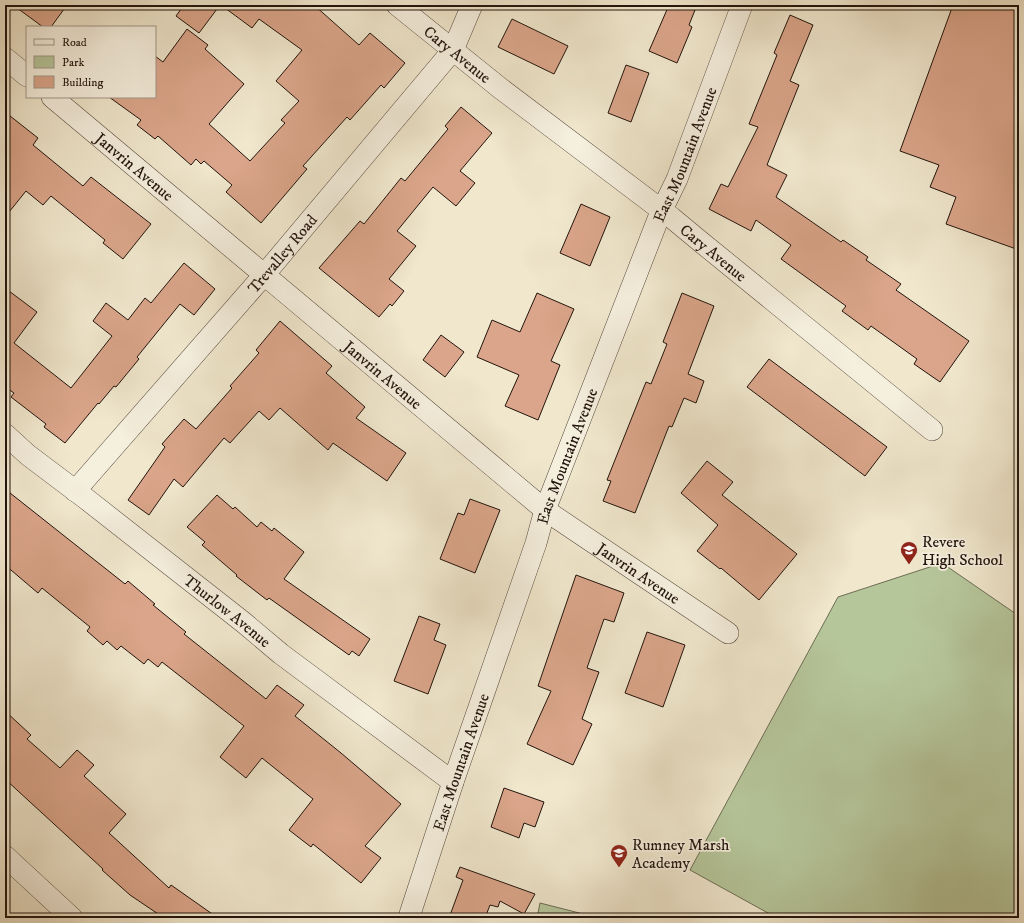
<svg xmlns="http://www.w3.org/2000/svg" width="1024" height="923" viewBox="0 0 1024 923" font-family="'IM FELL DW Pica',serif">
<rect width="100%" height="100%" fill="#f0e7cd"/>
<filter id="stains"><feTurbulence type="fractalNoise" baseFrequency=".005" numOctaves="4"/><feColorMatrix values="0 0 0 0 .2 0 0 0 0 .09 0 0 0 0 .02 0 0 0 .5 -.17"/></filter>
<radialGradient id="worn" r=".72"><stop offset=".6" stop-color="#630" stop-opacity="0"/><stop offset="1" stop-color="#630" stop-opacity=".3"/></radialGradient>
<path fill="#b6c69b" stroke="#6c6d54" d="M 942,563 L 1019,616 L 1019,918 L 777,918 L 690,870 L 838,597 Z
M 540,903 L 599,918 L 537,918 Z"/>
<path fill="#daa58a" stroke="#22140d" d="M 13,5 L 67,5 L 51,27 L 43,27 Z
M 184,5 L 220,5 L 199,33 L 176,16 Z
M 221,5 L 314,5 L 359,45 L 370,33 L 405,63 L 384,88 L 381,85 L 350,120 L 347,117 L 303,166 L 307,169 L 261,223 L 226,192 L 232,185 L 204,161 L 201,164 L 196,159 L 191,165 L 158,136 L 155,139 L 137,125 L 141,120 L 109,97 L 155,97 L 155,56 L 163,62 L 187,29 L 208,45 L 205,49 L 244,84 L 209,124 L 250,161 L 285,123 L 281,120 L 299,101 L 276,81 L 302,50 L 259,19 L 252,28 Z
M 669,5 L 697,5 L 689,25 L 692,27 L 677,63 L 649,51 Z
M 953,5 L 1019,5 L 1019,250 L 946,224 L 956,197 L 930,187 L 939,165 L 900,151 Z
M 790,15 L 813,25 L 790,81 L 799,85 L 767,165 L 787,175 L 776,197 L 841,242 L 843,240 L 868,257 L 866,260 L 901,284 L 896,290 L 969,341 L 940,382 L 914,364 L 917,359 L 871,326 L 868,330 L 842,311 L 846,306 L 781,259 L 791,245 L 756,220 L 751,231 L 709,209 L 721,184 L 728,187 L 758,127 L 749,124 L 777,55 L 774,53 Z
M 512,19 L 568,46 L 554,74 L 498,47 Z
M 626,65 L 649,73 L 631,122 L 608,113 Z
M 461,107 L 492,133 L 460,171 L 475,183 L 456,206 L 433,187 L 397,231 L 416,246 L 389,279 L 404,291 L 392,306 L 390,304 L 379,317 L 319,268 L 360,221 L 364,224 L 401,178 L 405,181 L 448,129 L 445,126 Z
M 5,112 L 38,138 L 33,145 L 83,186 L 91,177 L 151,224 L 123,259 L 103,243 L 105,240 L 51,196 L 43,205 L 26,191 L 5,217 Z
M 581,204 L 610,217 L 590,266 L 560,253 Z
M 184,263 L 215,289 L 194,315 L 180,304 L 137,357 L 139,359 L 116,387 L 114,386 L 99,404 L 98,403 L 65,443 L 44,427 L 46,424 L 11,397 L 14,393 L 5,387 L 5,288 L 37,312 L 14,343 L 71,388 L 112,336 L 93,321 L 106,303 L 128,320 L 145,298 L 151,303 Z
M 537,293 L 574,309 L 551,361 L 560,365 L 538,420 L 505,406 L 519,375 L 477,357 L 492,320 L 520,332 Z
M 682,293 L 714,306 L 688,374 L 704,381 L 696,403 L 684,398 L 672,427 L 669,426 L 635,513 L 603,501 L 611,481 L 607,480 L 646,382 L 651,384 L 667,344 L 663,342 Z
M 280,321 L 332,366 L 326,373 L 365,407 L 356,418 L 406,453 L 387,481 L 333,443 L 328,450 L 280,408 L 269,420 L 259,411 L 230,443 L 224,438 L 183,487 L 174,479 L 149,515 L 128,500 L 165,447 L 162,444 L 184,419 L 196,429 L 232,388 L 230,386 L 259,353 L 256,350 Z
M 441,335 L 464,352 L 445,377 L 423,360 Z
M 769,359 L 887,447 L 865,476 L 747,387 Z
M 707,461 L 733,482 L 722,495 L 797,554 L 759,600 L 721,568 L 720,569 L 697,551 L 718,525 L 681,493 Z
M 5,489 L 125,584 L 128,581 L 155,604 L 153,605 L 186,632 L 184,634 L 266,699 L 277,685 L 304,705 L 295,716 L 341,753 L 401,804 L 365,846 L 381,858 L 361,883 L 313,844 L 311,847 L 289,830 L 313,799 L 262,758 L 246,778 L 220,757 L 244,726 L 162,662 L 158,667 L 148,659 L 144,664 L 121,646 L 117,650 L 107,641 L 103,645 L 87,631 L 90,627 L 42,588 L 38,593 L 5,565 Z
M 217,495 L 233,509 L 235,507 L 257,527 L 261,522 L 272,531 L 274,528 L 304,552 L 284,579 L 370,639 L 359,656 L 352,651 L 349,655 L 269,598 L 267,600 L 236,576 L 237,575 L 202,545 L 205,542 L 187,527 Z
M 470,499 L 500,510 L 475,573 L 440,559 L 458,513 L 464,515 Z
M 576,575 L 624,593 L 614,622 L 604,619 L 587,668 L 599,672 L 582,719 L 592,724 L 573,765 L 527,744 L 551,691 L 538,686 Z
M 419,616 L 440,624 L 434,640 L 446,645 L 428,694 L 394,681 Z
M 647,632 L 685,645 L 663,707 L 625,693 Z
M 5,711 L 31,735 L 27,739 L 60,768 L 77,750 L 94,765 L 84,776 L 126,814 L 109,833 L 169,888 L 171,885 L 218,918 L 164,918 L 130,895 L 102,870 L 103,869 L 5,779 Z
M 504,788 L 544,802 L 535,827 L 524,823 L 519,838 L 491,827 Z
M 460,867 L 535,894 L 524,914 L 500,901 L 498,907 L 490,905 L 485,918 L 449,918 L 463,880 L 456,877 Z"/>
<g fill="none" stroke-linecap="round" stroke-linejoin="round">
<defs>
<g id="street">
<path id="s1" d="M 397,5 L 500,88 L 672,218 L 701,242 L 932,430"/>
<path d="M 5,58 L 27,76"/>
<path id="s2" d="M 52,97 L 545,510 L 728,633"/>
<path id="s3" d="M 5,434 L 28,455 L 85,498 L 243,622 L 281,654 L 453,782"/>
<path id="s4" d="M 75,491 L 264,275 L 453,50 L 472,5"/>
<path d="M 5,856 L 72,918"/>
<path id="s5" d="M 410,914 L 453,782 L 536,543 L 545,510 L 660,214 L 677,179 L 742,5"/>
</g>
</defs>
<use href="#street" stroke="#56493d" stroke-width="22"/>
<use href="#street" stroke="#f5efde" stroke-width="21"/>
</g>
<defs>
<symbol id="school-pin" viewBox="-11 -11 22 30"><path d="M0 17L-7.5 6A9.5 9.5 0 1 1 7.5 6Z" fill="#8f2418" stroke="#f5efde"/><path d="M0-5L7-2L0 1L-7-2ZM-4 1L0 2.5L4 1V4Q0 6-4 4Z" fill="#fff"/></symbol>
</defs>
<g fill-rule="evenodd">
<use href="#school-pin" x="899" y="540" width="20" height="27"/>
<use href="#school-pin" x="609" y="843" width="20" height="27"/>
</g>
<g text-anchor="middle" stroke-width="3.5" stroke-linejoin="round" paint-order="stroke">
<g font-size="16" fill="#22140d" stroke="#f5efde">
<text dy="6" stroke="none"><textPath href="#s1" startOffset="78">Cary Avenue</textPath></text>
<text dy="6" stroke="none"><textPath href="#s5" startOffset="808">East Mountain Avenue</textPath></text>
<text dy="6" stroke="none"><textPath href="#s2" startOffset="108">Janvrin Avenue</textPath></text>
<text dy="6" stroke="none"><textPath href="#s1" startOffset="402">Cary Avenue</textPath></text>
<text dy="6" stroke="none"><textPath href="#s4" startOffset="315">Trevalley Road</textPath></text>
<text dy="6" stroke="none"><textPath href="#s2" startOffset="432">Janvrin Avenue</textPath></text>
<text dy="6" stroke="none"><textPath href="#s5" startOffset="484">East Mountain Avenue</textPath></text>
<text dy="6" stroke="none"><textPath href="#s2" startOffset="756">Janvrin Avenue</textPath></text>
<text dy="6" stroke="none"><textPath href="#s3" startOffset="284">Thurlow Avenue</textPath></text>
<text dy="6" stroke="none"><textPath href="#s5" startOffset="160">East Mountain Avenue</textPath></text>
</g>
<g font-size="16" fill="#22140d" stroke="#f5efde" text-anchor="start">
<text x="922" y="547">Revere<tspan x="922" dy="18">High School</tspan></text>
<text x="632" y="850">Rumney Marsh<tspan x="632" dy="18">Academy</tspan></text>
</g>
</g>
<rect width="1024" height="923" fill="none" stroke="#f0e7cd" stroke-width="20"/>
<rect x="6" y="6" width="1012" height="911" fill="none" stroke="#22140d" stroke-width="2"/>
<rect x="10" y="10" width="1004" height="903" fill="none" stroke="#22140d"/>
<rect x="26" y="26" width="130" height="72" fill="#f5efde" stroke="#a1978a"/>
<rect x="34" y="39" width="20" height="6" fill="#f5efde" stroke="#a1978a"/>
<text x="62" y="46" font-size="12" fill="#22140d">Road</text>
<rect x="34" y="56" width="20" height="12" fill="#b6c69b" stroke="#a1978a"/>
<text x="62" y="66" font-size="12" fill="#22140d">Park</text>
<rect x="34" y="76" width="20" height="12" fill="#daa58a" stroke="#a1978a"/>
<text x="62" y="86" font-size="12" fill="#22140d">Building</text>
<rect width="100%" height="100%" filter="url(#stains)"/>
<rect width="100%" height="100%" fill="url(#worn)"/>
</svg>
